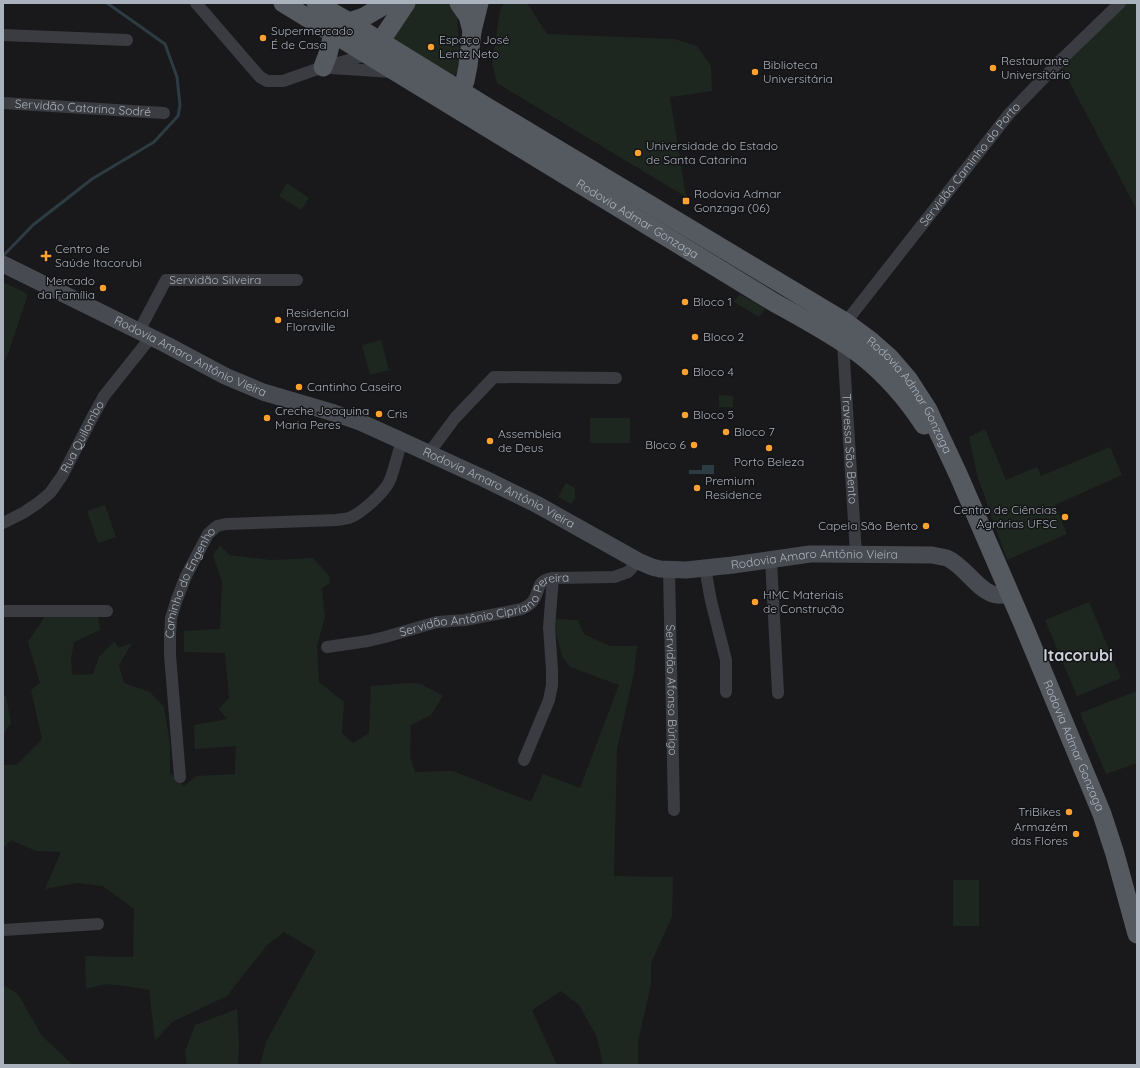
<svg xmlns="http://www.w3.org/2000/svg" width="1140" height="1068" viewBox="0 0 1140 1068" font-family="Quicksand,sans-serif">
<rect width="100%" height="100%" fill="#19191c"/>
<path fill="#1e271f" d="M 414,3 L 450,3 L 457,16 L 460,56 L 458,70 L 453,78 L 389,39 Z
M 504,3 L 527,3 L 547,34 L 674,39 L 697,46 L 711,66 L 712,91 L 670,97 L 686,197 L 497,83 L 492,63 L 500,10 Z
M 1125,3 L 1137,3 L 1137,210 L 1061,66 Z
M 287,183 L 309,198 L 301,210 L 279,196 Z
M 3,282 L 28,294 L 7,357 L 3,363 Z
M 740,294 L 765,309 L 759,317 L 734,302 Z
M 381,340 L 389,370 L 370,375 L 362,345 Z
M 719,395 L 733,396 L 733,407 L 719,407 Z
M 590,418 L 630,418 L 630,443 L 590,443 Z
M 985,429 L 1006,480 L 1037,467 L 1041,476 L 1110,447 L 1122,475 L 1055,505 L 1067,534 L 1007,560 L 977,475 L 969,437 Z
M 566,483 L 575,488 L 575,498 L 571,504 L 558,497 Z
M 105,505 L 116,537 L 98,543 L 87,511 Z
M 220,545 L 229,555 L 270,560 L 313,558 L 329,576 L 330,583 L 322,588 L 325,617 L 317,646 L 319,682 L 344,702 L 342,733 L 353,743 L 369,733 L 371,686 L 410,683 L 421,684 L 443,696 L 431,715 L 411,725 L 410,756 L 415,772 L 453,771 L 531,802 L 543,774 L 580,788 L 619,685 L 570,667 L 562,656 L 552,619 L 578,620 L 584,634 L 610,646 L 637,646 L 634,673 L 617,749 L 614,876 L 673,877 L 672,917 L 651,963 L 651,985 L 638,1041 L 638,1065 L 603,1065 L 597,1037 L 579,1005 L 561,991 L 532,1010 L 557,1065 L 260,1065 L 266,1042 L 316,951 L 284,932 L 267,945 L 227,996 L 172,1022 L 155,1041 L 149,990 L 126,986 L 105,984 L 86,989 L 85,956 L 133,957 L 134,909 L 103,886 L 77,883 L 45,889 L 61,852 L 36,851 L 11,840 L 3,848 L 3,765 L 16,765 L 42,739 L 31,690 L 40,683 L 28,642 L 46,615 L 98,616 L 100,630 L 74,642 L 71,658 L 72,675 L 93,674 L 99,657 L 114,641 L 119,648 L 132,643 L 119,665 L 124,683 L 150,692 L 164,707 L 170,744 L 170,773 L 184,786 L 197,776 L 235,774 L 236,746 L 195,749 L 194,725 L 227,719 L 219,709 L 229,698 L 225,653 L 184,652 L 184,631 L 220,629 L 222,582 L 213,555 Z
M 1089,602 L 1121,678 L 1077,696 L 1045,620 Z
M 1137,691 L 1137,763 L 1106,774 L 1080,713 Z
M 3,696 L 6,696 L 11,723 L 3,735 Z
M 953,880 L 979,880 L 979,926 L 953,926 Z
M 3,985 L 18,994 L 42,1036 L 73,1065 L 3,1065 Z
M 237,1009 L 239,1043 L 238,1065 L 187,1065 L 185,1051 L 195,1025 Z"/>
<path fill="#2d3b42" d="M 702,465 L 714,465 L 714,474 L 689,474 L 689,470 L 702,470 Z"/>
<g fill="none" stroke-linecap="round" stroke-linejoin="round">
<path stroke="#2d3b42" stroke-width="3" d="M 3,256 L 33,225 L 92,179 L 154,142 L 178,116 L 180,105 L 177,77 L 165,44 L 107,3"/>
<g stroke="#3a3c41" stroke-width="12">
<path d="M 196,3 L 260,77 L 267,81 L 283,81 L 323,67 L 367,55"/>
<path d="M 3,35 L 127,40"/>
<path d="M 331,68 L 392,72"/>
<path id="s1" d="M 3,103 L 164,113"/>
<path id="s2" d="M 842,327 L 1009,114 L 1063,58 L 1120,3"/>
<path id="s3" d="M 139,331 L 166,280 L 297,280"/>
<path id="s4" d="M 843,343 L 856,554"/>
<path d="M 429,453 L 455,418 L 494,377 L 616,378"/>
<path id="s5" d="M 3,523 L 23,513 L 38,503 L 50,493 L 62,476 L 93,416 L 104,396 L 151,337"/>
<path d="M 771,560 L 778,693"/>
<path d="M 705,568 L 711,601 L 726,660 L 726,692"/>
<path id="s6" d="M 669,570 L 674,810"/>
<path d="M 3,611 L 107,611"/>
<path id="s7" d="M 327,647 L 368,641 L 385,637 L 437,622 L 465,620 L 522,609 C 526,607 530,605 533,601 C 541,590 535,581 553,578 L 614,577 L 628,572 L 638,561"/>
<path d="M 524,760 L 549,700 L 552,685 L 552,670 L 549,627 L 553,578"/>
<path id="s8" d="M 180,777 L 170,655 L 170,636 L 171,618 L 177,599 L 186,576 L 208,534 L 217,526 L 226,524 L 337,520 C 341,519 345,519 349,518 C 362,513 385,492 390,480 C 395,467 398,453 402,440"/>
<path d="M 3,930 L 98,924"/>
</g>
<path stroke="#474b51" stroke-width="17" id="s9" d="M 3,264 L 167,345 L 225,376 L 263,392 L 334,413 L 360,422 L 391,436 L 485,479 L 538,505 L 638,561 L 652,567 L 660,569 L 686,570 L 733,565 L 810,554 L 824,554 L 932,555 C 937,556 942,557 947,558 C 964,565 979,593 997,595 C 1000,596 1005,595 1009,594"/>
<g stroke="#555960" stroke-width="19">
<path id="s10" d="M 283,3 L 775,303 C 804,319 834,335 861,355 C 885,374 907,399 924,425"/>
<path id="s11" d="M 316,3 L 349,22 L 487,107 L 845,322 L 872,342 L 889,357 L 908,379 L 928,410 L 958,474 L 1023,624 L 1102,814 L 1115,854 L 1137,934"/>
<path d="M 459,3 L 468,16 L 472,31"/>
<path d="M 349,22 L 364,17 L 388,3"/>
<path d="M 371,51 L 380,42 L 406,3"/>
<path d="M 323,67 L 328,54 L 333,34"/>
<path d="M 455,101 L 465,81 L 468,66 L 472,31 L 479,3"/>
</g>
</g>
<g fill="#ffa12e" stroke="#141417" stroke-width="1.5">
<circle cx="263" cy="38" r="4"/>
<circle cx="431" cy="47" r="4"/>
<circle cx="993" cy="68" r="4"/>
<circle cx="755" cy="72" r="4"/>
<circle cx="638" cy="153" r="4"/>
<rect x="682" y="197" width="8" height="8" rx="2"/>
<path d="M44 250h4v4h4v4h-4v4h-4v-4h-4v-4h4z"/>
<circle cx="103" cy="288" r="4"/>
<circle cx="685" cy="302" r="4"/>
<circle cx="278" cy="320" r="4"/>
<circle cx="695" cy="337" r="4"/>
<circle cx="685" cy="372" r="4"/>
<circle cx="299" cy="387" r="4"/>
<circle cx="379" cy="414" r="4"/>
<circle cx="685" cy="415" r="4"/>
<circle cx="267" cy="418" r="4"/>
<circle cx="726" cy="432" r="4"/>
<circle cx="490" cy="441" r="4"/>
<circle cx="694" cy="445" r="4"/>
<circle cx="769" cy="448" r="4"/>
<circle cx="697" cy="488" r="4"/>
<circle cx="1065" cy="517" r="4"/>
<circle cx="926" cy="526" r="4"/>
<circle cx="755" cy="602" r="4"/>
<circle cx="1069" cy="812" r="4"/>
<circle cx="1076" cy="834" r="4"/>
</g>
<g text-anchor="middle" stroke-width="3" stroke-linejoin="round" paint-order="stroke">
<g font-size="12" fill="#aab2bd" stroke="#141417" text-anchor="start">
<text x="271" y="35">Supermercado<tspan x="271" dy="14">É de Casa</tspan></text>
<text x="439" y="44">Espaço José<tspan x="439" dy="14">Lentz Neto</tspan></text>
<text x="1001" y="65">Restaurante<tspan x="1001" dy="14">Universitário</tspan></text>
<text x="763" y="69">Biblioteca<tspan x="763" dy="14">Universitária</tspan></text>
<text x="646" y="150">Universidade do Estado<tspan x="646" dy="14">de Santa Catarina</tspan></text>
<text x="694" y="198">Rodovia Admar<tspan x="694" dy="14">Gonzaga (06)</tspan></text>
<text x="55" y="253">Centro de<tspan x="55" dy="14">Saúde Itacorubi</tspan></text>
<text x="95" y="285" text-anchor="end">Mercado<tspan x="95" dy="14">da Família</tspan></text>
<text x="693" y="306">Bloco 1</text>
<text x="286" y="317">Residencial<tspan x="286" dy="14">Floraville</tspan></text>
<text x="703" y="341">Bloco 2</text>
<text x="693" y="376">Bloco 4</text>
<text x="307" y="391">Cantinho Caseiro</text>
<text x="275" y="415">Creche Joaquina<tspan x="275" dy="14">Maria Peres</tspan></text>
<text x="387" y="418">Cris</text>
<text x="693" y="419">Bloco 5</text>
<text x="734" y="436">Bloco 7</text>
<text x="498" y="438">Assembleia<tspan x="498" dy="14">de Deus</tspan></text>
<text x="686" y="449" text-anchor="end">Bloco 6</text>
<text x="769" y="466" text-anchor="middle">Porto Beleza</text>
<text x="705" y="485">Premium<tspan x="705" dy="14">Residence</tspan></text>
<text x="1057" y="514" text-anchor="end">Centro de Ciências<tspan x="1057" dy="14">Agrárias UFSC</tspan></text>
<text x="918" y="530" text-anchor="end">Capela São Bento</text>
<text x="763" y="599">HMC Materiais<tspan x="763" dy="14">de Construção</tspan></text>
<text x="1061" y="816" text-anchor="end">TriBikes</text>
<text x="1068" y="831" text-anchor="end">Armazém<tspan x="1068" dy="14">das Flores</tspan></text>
</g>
<g font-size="12" fill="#aab2bd" stroke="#141417">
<text dy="4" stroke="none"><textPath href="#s1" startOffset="80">Servidão Catarina Sodré</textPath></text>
<text dy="4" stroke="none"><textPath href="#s2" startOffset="207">Servidão Caminho do Porto</textPath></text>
<text dy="4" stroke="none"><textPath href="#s10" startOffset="415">Rodovia Admar Gonzaga</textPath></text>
<text dy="4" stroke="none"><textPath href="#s3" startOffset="107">Servidão Silveira</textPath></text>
<text dy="4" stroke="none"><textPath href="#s9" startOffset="209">Rodovia Amaro Antônio Vieira</textPath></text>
<text dy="4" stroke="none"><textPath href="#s11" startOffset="717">Rodovia Admar Gonzaga</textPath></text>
<text dy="4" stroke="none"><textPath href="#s5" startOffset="121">Rua Quilombo</textPath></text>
<text dy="4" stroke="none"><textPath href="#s4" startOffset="106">Travessa São Bento</textPath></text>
<text dy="4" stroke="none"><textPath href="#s9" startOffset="545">Rodovia Amaro Antônio Vieira</textPath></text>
<text dy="4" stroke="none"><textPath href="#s9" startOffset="881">Rodovia Amaro Antônio Vieira</textPath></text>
<text dy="4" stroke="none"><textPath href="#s8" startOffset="199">Caminho do Engenho</textPath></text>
<text dy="4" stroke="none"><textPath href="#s7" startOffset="168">Servidão Antônio Cipriano Pereira</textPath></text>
<text dy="4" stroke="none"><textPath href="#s6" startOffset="120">Servidão Afonso Búrigo</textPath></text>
<text dy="4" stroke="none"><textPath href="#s11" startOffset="1106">Rodovia Admar Gonzaga</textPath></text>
</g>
<g font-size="16" font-weight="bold" fill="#ccd0d8" stroke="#141417">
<text x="1078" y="661">Itacorubi</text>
</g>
</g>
<rect width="1140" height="1068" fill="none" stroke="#aab2bd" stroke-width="8"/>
</svg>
